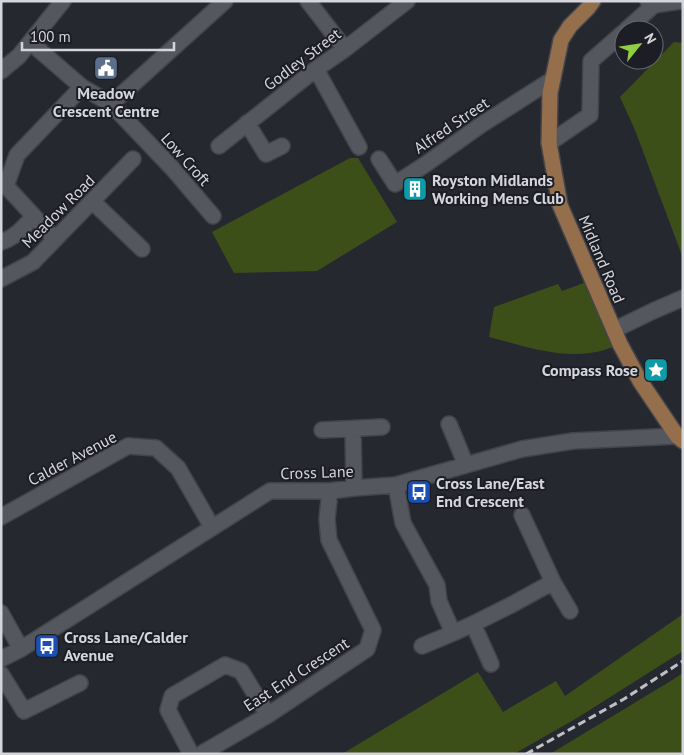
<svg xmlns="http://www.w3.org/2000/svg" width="684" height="755" viewBox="0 0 684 755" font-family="'PT Sans',sans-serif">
<rect width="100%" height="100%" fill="#26282f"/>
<path fill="#3d4f19" d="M 674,42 L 683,43 L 683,258 L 635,130 L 620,97 Z
M 350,158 L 358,158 L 397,222 L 317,271 L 234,273 L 212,232 Z
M 592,280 L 620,344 C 610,348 600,352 590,353 C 556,358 521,345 489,337 L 494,307 L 558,284 L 562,291 Z
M 683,614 L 683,651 L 577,718 L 514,754 L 342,754 L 478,672 L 503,712 L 556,681 L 565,696 Z
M 683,673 L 683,754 L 550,754 L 669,682 Z"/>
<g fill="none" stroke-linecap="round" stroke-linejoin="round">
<defs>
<path id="minor" d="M 308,1 L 345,49
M 648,1 L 654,5 L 680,1
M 626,30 L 654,5
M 30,42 L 82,87 L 111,104 L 225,1
M 316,69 L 359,147
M 1,71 L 19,56 L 63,1
M 111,104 L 172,168 L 213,216
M 247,123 L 266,154 L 282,146
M 549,143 L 590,115 L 591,61 L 624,32
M 219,146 L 316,69 L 345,49 L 407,1
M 379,159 L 395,184 L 426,164 L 481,125 L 553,79
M 92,201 L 142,249
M 55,239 L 6,186 L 17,155 L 82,87
M 1,242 C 15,238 24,227 33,217
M 1,279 L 33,262 L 133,159
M 614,330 L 653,311 L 683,298
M 449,424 L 466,465
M 353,429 L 354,488
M 322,430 L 382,427
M 396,485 L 403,523 L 437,585 L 439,601 L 453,633 L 473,624 L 491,664
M 522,515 L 553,582 L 570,611
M 1,517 L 128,446 L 156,448 L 178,468 L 212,527
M 1,613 L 21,649
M 473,624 L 511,605 L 553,582
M 422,646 L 453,633
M 1,659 L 21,649 L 270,491 L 330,491 L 354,488 L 396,485 L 522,449 L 573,441 L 677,436
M 1,674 L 24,711 L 80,683
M 191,754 L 168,710 L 172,696 L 225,665 L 241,671 L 268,715
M 201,754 L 268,715 L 367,649 L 373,630 L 329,540 L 327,519 L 330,491"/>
<path id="major" d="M 593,1 L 588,8 L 570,26 L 561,40 L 550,93 L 549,143 L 560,205 L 620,344 L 640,381 L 677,436 L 683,441"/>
</defs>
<use href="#minor" stroke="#42444a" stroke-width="18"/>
<use href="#major" stroke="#42444a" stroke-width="18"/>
<use href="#minor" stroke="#55575f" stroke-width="15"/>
<use href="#major" stroke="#956e4c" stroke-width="15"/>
<path stroke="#bfc0c6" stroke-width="3" stroke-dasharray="8 4" stroke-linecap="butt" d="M 526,754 L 624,699 L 683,661"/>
</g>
<defs>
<symbol id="civic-square" viewBox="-11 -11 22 22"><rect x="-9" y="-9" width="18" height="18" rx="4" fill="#5c6f8a" stroke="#1d1e25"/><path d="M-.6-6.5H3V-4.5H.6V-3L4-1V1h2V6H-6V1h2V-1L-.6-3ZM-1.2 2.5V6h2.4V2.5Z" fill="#fff"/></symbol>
<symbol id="building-square" viewBox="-11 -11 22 22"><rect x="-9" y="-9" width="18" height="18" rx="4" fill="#0f9aa8" stroke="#1d1e25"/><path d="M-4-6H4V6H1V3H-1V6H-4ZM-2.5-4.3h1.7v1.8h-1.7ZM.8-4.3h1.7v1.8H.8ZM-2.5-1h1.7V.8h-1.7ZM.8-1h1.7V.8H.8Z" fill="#fff"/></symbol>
<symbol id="sight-square" viewBox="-11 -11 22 22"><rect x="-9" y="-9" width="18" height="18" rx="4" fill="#0f9aa8" stroke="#1d1e25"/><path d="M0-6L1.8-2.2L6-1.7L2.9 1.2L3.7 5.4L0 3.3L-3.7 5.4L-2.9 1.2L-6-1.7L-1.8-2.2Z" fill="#fff"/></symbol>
<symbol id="bus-square" viewBox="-11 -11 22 22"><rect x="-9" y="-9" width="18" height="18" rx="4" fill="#1a4fb4" stroke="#1d1e25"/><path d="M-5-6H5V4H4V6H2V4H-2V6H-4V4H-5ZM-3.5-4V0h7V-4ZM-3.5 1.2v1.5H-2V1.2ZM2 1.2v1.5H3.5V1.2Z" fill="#fff"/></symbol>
</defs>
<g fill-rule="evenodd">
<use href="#civic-square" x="92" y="54" width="28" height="28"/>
<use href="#building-square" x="401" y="175" width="28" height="28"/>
<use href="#sight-square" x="642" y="356" width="28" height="28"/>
<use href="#bus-square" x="405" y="478" width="28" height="28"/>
<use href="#bus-square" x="33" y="632" width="28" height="28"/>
</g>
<g text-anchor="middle" stroke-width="4" stroke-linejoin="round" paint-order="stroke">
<g font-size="16" fill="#d5d6db" stroke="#1d1e25">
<text transform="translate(302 59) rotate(-37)" y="6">Godley Street</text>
<text transform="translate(451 125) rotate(-34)" y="6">Alfred Street</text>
<text transform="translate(186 159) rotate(48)" y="6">Low Croft</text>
<text transform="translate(58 211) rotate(-45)" y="6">Meadow Road</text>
<text transform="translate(602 259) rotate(67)" y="6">Midland Road</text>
<text transform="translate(72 458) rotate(-28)" y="6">Calder Avenue</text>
<text transform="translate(317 472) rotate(-2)" y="6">Cross Lane</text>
<text transform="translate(296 674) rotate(-33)" y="6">East End Crescent</text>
</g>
<g font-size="16" font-weight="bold" fill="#d5d6db" stroke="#1d1e25" text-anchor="start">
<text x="106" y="99" text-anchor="middle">Meadow<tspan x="106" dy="18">Crescent Centre</tspan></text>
<text x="432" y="186">Royston Midlands<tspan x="432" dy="18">Working Mens Club</tspan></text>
<text x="638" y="376" text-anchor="end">Compass Rose</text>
<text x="436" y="489">Cross Lane/East<tspan x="436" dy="18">End Crescent</tspan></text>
<text x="64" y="643">Cross Lane/Calder<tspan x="64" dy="18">Avenue</tspan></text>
</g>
</g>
<rect width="684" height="755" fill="none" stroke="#d5d6db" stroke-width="5"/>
<g transform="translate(639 45) rotate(60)"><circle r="24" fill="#1d1e25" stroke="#67686e"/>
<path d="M0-4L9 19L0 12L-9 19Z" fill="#8fcd42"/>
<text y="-8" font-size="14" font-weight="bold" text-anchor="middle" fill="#d5d6db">N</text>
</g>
<path d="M22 42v8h152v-8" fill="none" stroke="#d5d6db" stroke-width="2.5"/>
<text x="30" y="42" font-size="15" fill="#d5d6db" stroke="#1d1e25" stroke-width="4" paint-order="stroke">100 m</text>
</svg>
